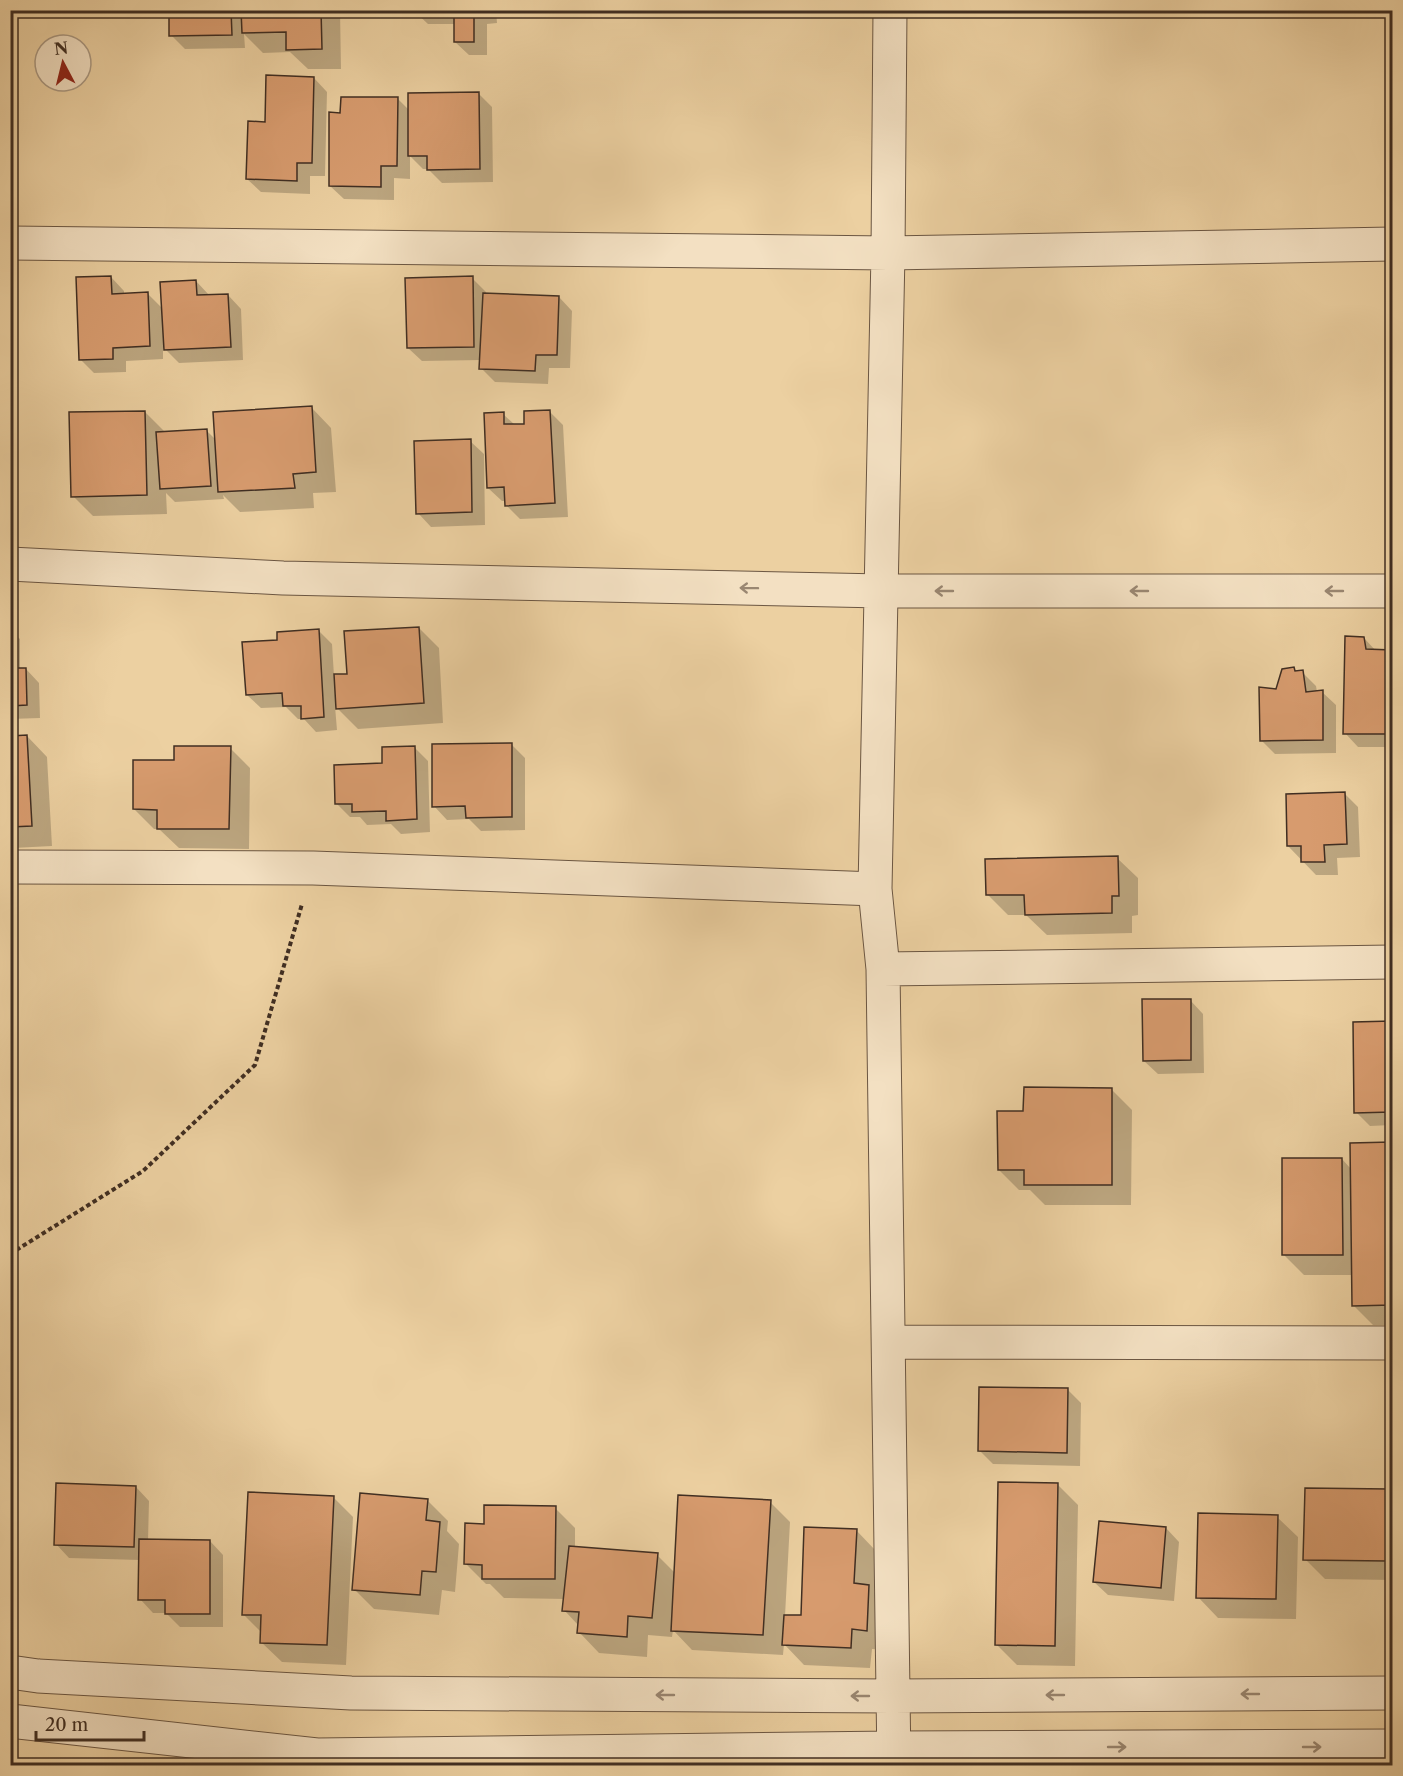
<svg xmlns="http://www.w3.org/2000/svg" width="1403" height="1776" viewBox="0 0 1403 1776" font-family="'Libre Caslon Text',serif">
<rect width="100%" height="100%" fill="#ecd0a1"/>
<filter id="stains"><feTurbulence type="fractalNoise" baseFrequency=".00333" numOctaves="4"/><feColorMatrix values="0 0 0 0 .2 0 0 0 0 .09 0 0 0 0 .02 0 0 0 .5 -.17"/></filter>
<radialGradient id="worn" r=".72"><stop offset=".6" stop-color="#630" stop-opacity="0"/><stop offset="1" stop-color="#630" stop-opacity=".3"/></radialGradient>
<path fill="#0003" d="M 171,10 L 340,10 L 341,69 L 308,69 L 290,52 L 263,53 L 244,34 L 245,48 L 185,49 L 171,35 Z
M 496,10 L 497,23 L 487,24 L 487,55 L 469,55 L 455,42 L 455,24 L 428,24 L 414,11 Z
M 314,78 L 327,92 L 325,176 L 310,176 L 310,194 L 261,192 L 247,179 L 266,123 Z
M 479,94 L 492,107 L 493,182 L 442,183 L 428,169 L 423,169 L 410,156 L 410,179 L 394,178 L 394,200 L 344,199 L 330,186 L 342,114 L 397,98 L 409,110 Z
M 111,277 L 124,291 L 124,295 L 148,294 L 163,309 L 196,281 L 209,295 L 228,295 L 241,309 L 243,360 L 179,363 L 163,347 L 163,359 L 126,361 L 126,372 L 94,373 L 80,359 Z
M 472,278 L 486,292 L 486,294 L 559,297 L 572,311 L 570,368 L 549,368 L 548,384 L 495,382 L 481,368 L 481,360 L 422,361 L 408,348 Z
M 10,364 L 14,403 L 10,403 Z
M 311,407 L 331,428 L 336,492 L 313,493 L 314,508 L 240,512 L 223,495 L 224,499 L 175,502 L 166,493 L 167,514 L 93,516 L 73,496 L 145,412 L 166,433 L 206,430 L 216,440 Z
M 550,412 L 563,425 L 568,517 L 520,519 L 506,505 L 506,501 L 502,501 L 488,488 L 503,414 L 515,425 L 526,425 Z
M 470,441 L 484,454 L 485,525 L 431,527 L 418,513 Z
M 419,628 L 439,648 L 443,723 L 358,729 L 335,706 L 337,730 L 316,732 L 304,719 L 298,719 L 286,707 L 261,708 L 247,695 L 279,641 L 319,631 L 332,644 L 334,676 L 349,675 Z
M 10,630 L 20,639 L 20,669 L 26,669 L 39,683 L 40,718 L 10,719 Z
M 1364,638 L 1376,651 L 1392,651 L 1392,747 L 1358,747 L 1345,733 Z
M 1293,669 L 1296,672 L 1302,672 L 1316,686 L 1317,692 L 1322,692 L 1336,705 L 1336,753 L 1275,754 L 1261,740 L 1278,691 Z
M 27,736 L 47,757 L 52,846 L 13,848 L 10,845 L 10,737 Z
M 512,745 L 525,758 L 525,830 L 481,831 L 469,819 L 447,820 L 434,806 Z
M 230,748 L 250,768 L 249,849 L 179,848 L 159,829 L 154,829 L 134,809 L 176,762 Z
M 415,748 L 428,761 L 430,832 L 401,834 L 391,824 L 367,825 L 360,817 L 350,817 L 337,804 L 384,764 Z
M 1345,794 L 1358,807 L 1360,857 L 1337,858 L 1338,875 L 1316,875 L 1288,846 Z
M 1117,858 L 1138,878 L 1138,915 L 1132,916 L 1132,933 L 1047,935 L 1026,915 L 1008,915 L 988,895 Z
M 1190,1000 L 1203,1014 L 1204,1073 L 1158,1074 L 1144,1061 Z
M 1392,1023 L 1392,1125 L 1370,1126 L 1356,1112 L 1355,1024 Z
M 1111,1089 L 1132,1110 L 1131,1205 L 1045,1205 L 1030,1190 L 1019,1190 L 999,1170 L 1025,1112 Z
M 1351,1144 L 1392,1144 L 1392,1325 L 1373,1325 L 1353,1305 L 1353,1275 L 1304,1275 L 1284,1255 L 1342,1159 L 1351,1169 Z
M 1068,1390 L 1081,1403 L 1080,1466 L 993,1464 L 980,1451 Z
M 1058,1485 L 1078,1505 L 1075,1666 L 1017,1665 L 997,1645 Z
M 136,1487 L 149,1501 L 148,1541 L 210,1541 L 223,1555 L 223,1627 L 180,1627 L 166,1613 L 153,1613 L 140,1599 L 140,1560 L 69,1558 L 56,1544 Z
M 1388,1490 L 1392,1495 L 1392,1580 L 1325,1579 L 1305,1559 Z
M 333,1497 L 353,1517 L 346,1665 L 282,1662 L 261,1642 L 262,1633 L 243,1614 Z
M 428,1501 L 448,1521 L 447,1531 L 459,1544 L 455,1592 L 442,1590 L 439,1615 L 374,1609 L 354,1589 Z
M 770,1502 L 790,1522 L 785,1616 L 802,1617 L 856,1530 L 876,1551 L 874,1592 L 889,1606 L 887,1650 L 872,1649 L 870,1668 L 804,1665 L 784,1644 L 783,1655 L 692,1650 L 673,1630 L 672,1637 L 648,1635 L 647,1657 L 599,1653 L 579,1632 L 579,1626 L 564,1610 L 565,1599 L 504,1598 L 490,1584 L 486,1584 L 466,1564 L 485,1525 L 555,1508 L 575,1528 L 575,1548 L 657,1555 L 675,1573 Z
M 1277,1517 L 1298,1537 L 1296,1619 L 1218,1618 L 1198,1597 Z
M 1166,1528 L 1179,1542 L 1174,1601 L 1108,1595 L 1094,1582 Z"/>
<path fill="#d79b6e" stroke="#402e22" stroke-width="1.5" d="M 169,10 L 231,10 L 232,35 L 169,36 Z
M 241,10 L 321,10 L 322,49 L 286,50 L 286,32 L 242,33 Z
M 454,10 L 482,10 L 474,11 L 474,42 L 454,42 Z
M 266,75 L 314,77 L 312,163 L 297,163 L 297,181 L 246,179 L 248,121 L 265,122 Z
M 479,92 L 480,169 L 427,170 L 427,156 L 408,156 L 408,93 Z
M 341,97 L 398,97 L 397,166 L 381,166 L 381,187 L 329,186 L 329,112 L 340,113 Z
M 111,276 L 112,294 L 148,292 L 150,346 L 113,348 L 113,359 L 79,360 L 76,277 Z
M 473,276 L 474,347 L 407,348 L 405,278 Z
M 196,280 L 197,295 L 228,294 L 231,347 L 164,350 L 160,282 Z
M 483,293 L 559,296 L 557,355 L 536,355 L 535,371 L 479,369 Z
M 312,406 L 316,472 L 293,474 L 295,488 L 218,492 L 213,412 Z
M 550,410 L 555,503 L 505,506 L 504,487 L 487,488 L 484,413 L 504,412 L 504,424 L 524,424 L 524,411 Z
M 145,411 L 147,495 L 71,497 L 69,412 Z
M 207,429 L 211,486 L 160,489 L 156,432 Z
M 471,439 L 472,512 L 416,514 L 414,441 Z
M 419,627 L 424,703 L 336,709 L 334,674 L 347,674 L 344,631 Z
M 319,629 L 324,717 L 301,719 L 301,706 L 283,706 L 282,693 L 246,695 L 242,642 L 277,640 L 277,632 Z
M 1345,636 L 1364,637 L 1366,649 L 1392,650 L 1392,734 L 1343,734 Z
M 1294,667 L 1295,671 L 1303,670 L 1306,692 L 1323,690 L 1323,740 L 1260,741 L 1259,687 L 1276,689 L 1282,669 Z
M 10,668 L 26,668 L 27,705 L 10,706 Z
M 27,735 L 32,826 L 10,827 L 10,736 Z
M 512,743 L 512,817 L 466,818 L 465,806 L 432,807 L 432,744 Z
M 174,746 L 231,746 L 229,829 L 157,829 L 157,810 L 133,809 L 133,760 L 174,760 Z
M 415,746 L 417,819 L 386,821 L 386,811 L 352,812 L 352,804 L 335,804 L 334,765 L 382,763 L 382,747 Z
M 1345,792 L 1347,844 L 1324,845 L 1325,862 L 1301,862 L 1301,846 L 1287,846 L 1286,794 Z
M 1118,856 L 1119,896 L 1112,896 L 1112,913 L 1025,915 L 1024,895 L 986,895 L 985,859 Z
M 1142,999 L 1191,999 L 1191,1060 L 1143,1061 Z
M 1392,1021 L 1392,1112 L 1354,1113 L 1353,1022 Z
M 1024,1087 L 1112,1088 L 1112,1185 L 1024,1185 L 1024,1170 L 998,1170 L 997,1111 L 1023,1111 Z
M 1392,1142 L 1392,1305 L 1352,1306 L 1350,1143 Z
M 1282,1158 L 1342,1158 L 1343,1255 L 1282,1255 Z
M 979,1387 L 1068,1388 L 1067,1453 L 978,1451 Z
M 998,1482 L 1058,1483 L 1055,1646 L 995,1645 Z
M 56,1483 L 136,1486 L 134,1547 L 54,1545 Z
M 1305,1488 L 1389,1489 L 1387,1561 L 1303,1560 Z
M 248,1492 L 334,1496 L 327,1645 L 260,1643 L 261,1615 L 242,1615 Z
M 360,1493 L 428,1499 L 426,1520 L 440,1522 L 436,1572 L 422,1571 L 420,1595 L 352,1590 Z
M 678,1495 L 771,1500 L 763,1635 L 671,1631 Z
M 484,1505 L 556,1506 L 555,1579 L 482,1579 L 482,1565 L 464,1564 L 465,1523 L 484,1524 Z
M 1198,1513 L 1278,1515 L 1276,1599 L 1196,1598 Z
M 1099,1521 L 1166,1527 L 1161,1588 L 1093,1582 Z
M 804,1527 L 857,1529 L 854,1583 L 869,1585 L 867,1631 L 852,1629 L 851,1648 L 782,1645 L 784,1615 L 801,1615 Z
M 139,1539 L 210,1540 L 210,1614 L 165,1614 L 165,1600 L 138,1600 Z
M 569,1546 L 658,1553 L 652,1618 L 628,1616 L 627,1637 L 577,1633 L 579,1612 L 562,1611 Z"/>
<g fill="none" stroke-linecap="round" stroke-linejoin="round">
<defs>
<path id="street" d="M 890,10 L 888,253 L 875,889 L 883,969 L 894,1766
M 10,243 L 888,253 L 1392,244
M 10,564 L 283,578 L 882,591 L 1392,591
M 10,867 L 313,868 L 875,889
M 883,969 L 1392,962
M 889,1342 L 1392,1343
M 10,1672 L 38,1676 L 351,1693 L 892,1696 L 1392,1693
M 10,1721 L 317,1755 L 894,1748 L 1392,1746"/>
</defs>
<use href="#street" stroke="#6b5642" stroke-width="35"/>
<path stroke="#402e22" stroke-width="4" stroke-dasharray="4.5 3" stroke-linecap="butt" d="M 10,1254 L 143,1171 L 255,1065 L 302,904"/>
<use href="#street" stroke="#f3e0c2" stroke-width="33"/>
</g>
<defs><path id="oneway-shaft" d="M-6 0H5M1.5-3L5.5 0L1.5 3" fill="none" stroke-width="1.6" stroke-linecap="round" stroke-linejoin="round" transform="scale(1.5)"/></defs>
<g stroke="#9a8772">
<use href="#oneway-shaft" transform="translate(749 588) rotate(-179)"/>
<use href="#oneway-shaft" transform="translate(944 591) rotate(180)"/>
<use href="#oneway-shaft" transform="translate(1139 591) rotate(180)"/>
<use href="#oneway-shaft" transform="translate(1334 591) rotate(180)"/>
<use href="#oneway-shaft" transform="translate(1250 1694) rotate(180)"/>
<use href="#oneway-shaft" transform="translate(665 1695) rotate(-180)"/>
<use href="#oneway-shaft" transform="translate(1055 1695) rotate(180)"/>
<use href="#oneway-shaft" transform="translate(860 1696) rotate(-180)"/>
<use href="#oneway-shaft" transform="translate(1117 1747)"/>
<use href="#oneway-shaft" transform="translate(1312 1747)"/>
</g>
<rect width="1403" height="1776" fill="none" stroke="#ecd0a1" stroke-width="36"/>
<rect x="12" y="12" width="1379" height="1752" fill="none" stroke="#402e22" stroke-width="3"/>
<rect x="18" y="18" width="1367" height="1740" fill="none" stroke="#402e22" stroke-width="1.5"/>
<g transform="translate(63 63) rotate(353)"><circle r="28" fill="#f3e0c2" stroke="#ab9982" stroke-width="1.5"/>
<path d="M0-4.5L10 22L0 15L-10 22Z" fill="#8f2418"/>
<text y="-9" font-size="16" font-weight="bold" text-anchor="middle" fill="#402e22">N</text>
</g>
<path d="M36 1731v9h108v-9" fill="none" stroke="#402e22" stroke-width="3"/>
<text x="45" y="1731" font-size="18" fill="#402e22" stroke="#f3e0c2" stroke-width="4.5" paint-order="stroke">20 m</text>
<rect width="100%" height="100%" filter="url(#stains)"/>
<rect width="100%" height="100%" fill="url(#worn)"/>
</svg>
